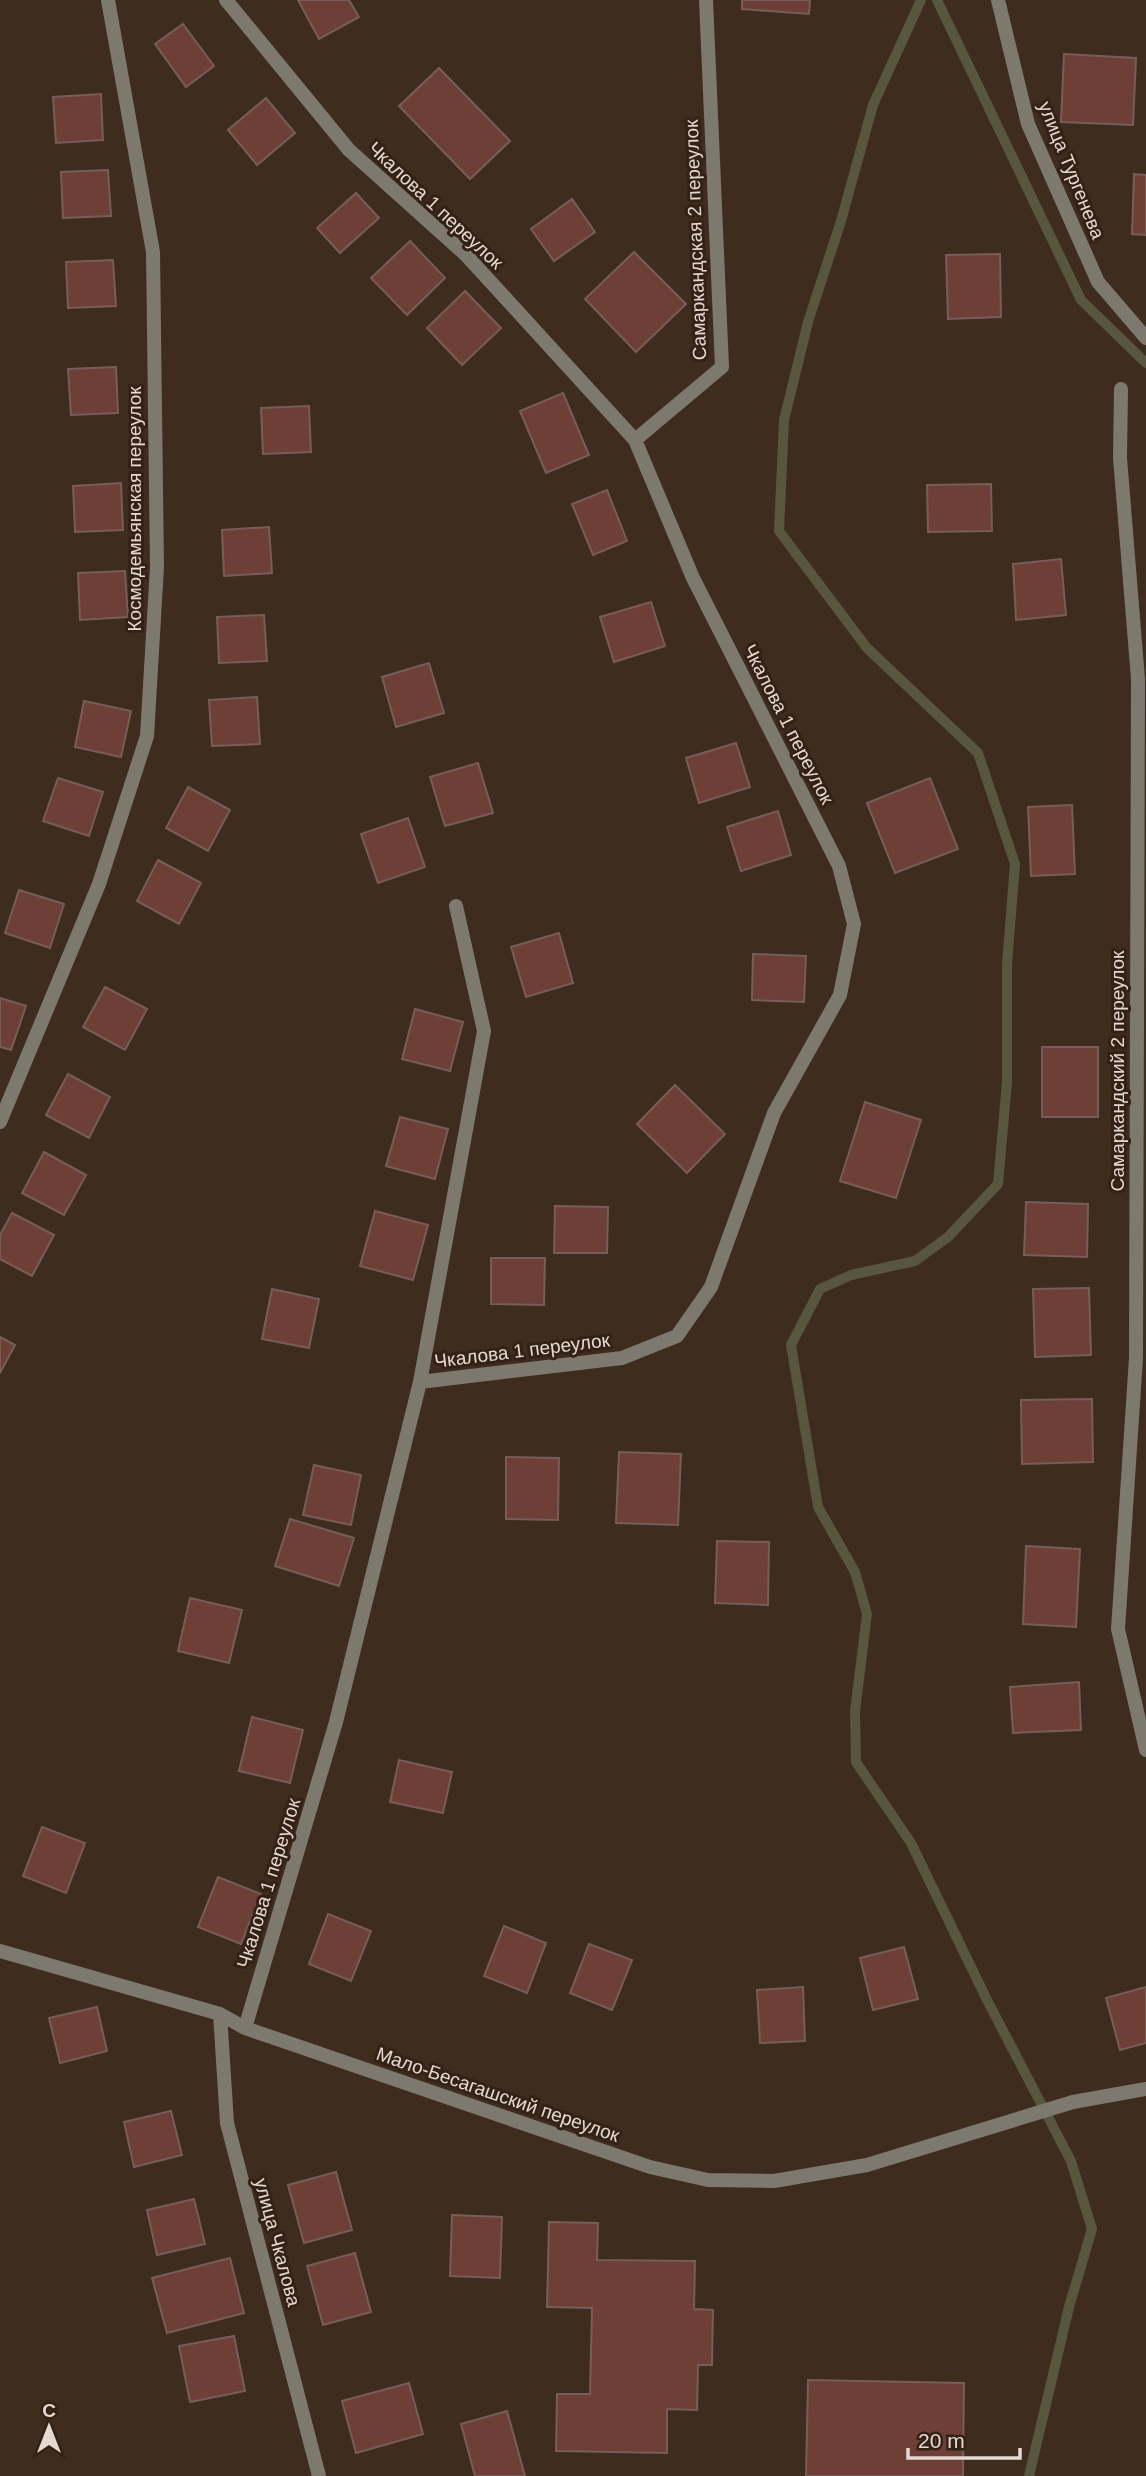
<svg xmlns="http://www.w3.org/2000/svg" width="1146" height="2476" viewBox="0 0 1146 2476" font-family="Helvetica,sans-serif">
<rect width="100%" height="100%" fill="#3e2c1e"/>
<g fill="none" stroke-linecap="round" stroke-linejoin="round">
<path stroke="#59563f" stroke-width="10" d="M 921,0 L 873,105 L 841,221 L 808,322 L 784,420 L 779,531 L 867,648 L 978,753 L 1015,864 L 1007,964 L 1007,1082 L 998,1184 L 948,1237 L 915,1261 L 851,1275 L 820,1289 L 791,1345 L 818,1507 L 855,1572 L 867,1614 L 855,1711 L 856,1762 L 911,1843 L 987,2000 L 1071,2161 L 1092,2229 L 1069,2307 L 1029,2476
M 937,0 L 1081,300 L 1146,363"/>
</g>
<path fill="#6e3f37" stroke="#775d58" stroke-width="2" d="M 298,0 L 349,0 L 359,17 L 319,39 Z
M 742,0 L 810,0 L 809,14 L 742,9 Z
M 183,24 L 214,66 L 186,87 L 155,44 Z
M 1064,54 L 1136,58 L 1133,125 L 1061,122 Z
M 439,68 L 510,141 L 470,179 L 399,106 Z
M 101,94 L 103,140 L 56,143 L 53,97 Z
M 266,98 L 295,133 L 257,165 L 228,130 Z
M 108,170 L 111,216 L 63,218 L 61,172 Z
M 1134,174 L 1146,175 L 1146,235 L 1132,234 Z
M 356,193 L 379,218 L 340,253 L 317,228 Z
M 572,199 L 595,232 L 554,261 L 531,229 Z
M 410,241 L 445,278 L 407,315 L 371,278 Z
M 634,252 L 686,304 L 636,352 L 585,299 Z
M 1000,254 L 1001,317 L 948,319 L 946,255 Z
M 113,260 L 116,306 L 68,308 L 66,262 Z
M 465,291 L 501,328 L 462,365 L 427,328 Z
M 116,367 L 118,413 L 71,415 L 68,369 Z
M 563,393 L 589,455 L 546,473 L 520,411 Z
M 309,406 L 311,452 L 263,454 L 261,408 Z
M 121,483 L 123,530 L 75,532 L 73,486 Z
M 991,484 L 992,531 L 928,532 L 927,485 Z
M 607,490 L 627,541 L 593,555 L 572,504 Z
M 269,527 L 272,573 L 224,576 L 222,530 Z
M 1061,559 L 1066,615 L 1016,620 L 1013,564 Z
M 125,571 L 128,617 L 80,620 L 78,573 Z
M 651,602 L 665,646 L 614,662 L 600,617 Z
M 264,615 L 267,661 L 219,663 L 217,617 Z
M 429,663 L 444,713 L 396,727 L 382,677 Z
M 257,697 L 260,744 L 212,746 L 209,700 Z
M 84,701 L 131,711 L 121,757 L 75,747 Z
M 736,743 L 750,787 L 699,803 L 686,758 Z
M 478,763 L 493,813 L 445,826 L 430,777 Z
M 58,778 L 103,792 L 89,836 L 43,821 Z
M 930,778 L 958,849 L 895,873 L 867,803 Z
M 188,787 L 230,810 L 208,851 L 166,828 Z
M 1072,805 L 1075,874 L 1031,876 L 1028,807 Z
M 778,811 L 791,855 L 741,871 L 727,827 Z
M 408,818 L 425,867 L 378,883 L 361,834 Z
M 158,860 L 201,883 L 179,924 L 137,901 Z
M 19,890 L 64,904 L 50,948 L 5,933 Z
M 559,933 L 573,983 L 526,997 L 511,947 Z
M 753,954 L 806,956 L 804,1002 L 752,1000 Z
M 105,987 L 147,1009 L 125,1050 L 83,1027 Z
M 0,998 L 26,1006 L 11,1050 L 0,1047 Z
M 415,1009 L 463,1022 L 450,1071 L 402,1059 Z
M 1042,1047 L 1098,1047 L 1098,1117 L 1042,1117 Z
M 68,1074 L 110,1097 L 89,1138 L 46,1115 Z
M 675,1085 L 725,1134 L 687,1173 L 637,1124 Z
M 865,1102 L 921,1120 L 896,1198 L 840,1181 Z
M 400,1117 L 448,1129 L 435,1179 L 386,1166 Z
M 44,1152 L 86,1175 L 64,1215 L 22,1193 Z
M 1026,1202 L 1088,1204 L 1087,1257 L 1024,1255 Z
M 555,1206 L 608,1207 L 607,1253 L 554,1253 Z
M 375,1211 L 428,1225 L 413,1280 L 360,1266 Z
M 12,1213 L 54,1235 L 32,1276 L 0,1259 L 0,1235 Z
M 491,1258 L 545,1258 L 544,1305 L 491,1304 Z
M 1089,1288 L 1091,1355 L 1035,1357 L 1033,1289 Z
M 272,1289 L 319,1299 L 309,1348 L 262,1339 Z
M 0,1337 L 15,1345 L 0,1373 Z
M 1092,1399 L 1093,1462 L 1022,1464 L 1021,1400 Z
M 619,1452 L 681,1454 L 678,1525 L 616,1523 Z
M 506,1457 L 559,1458 L 558,1520 L 506,1519 Z
M 314,1465 L 361,1475 L 351,1525 L 303,1515 Z
M 290,1519 L 354,1538 L 339,1586 L 275,1566 Z
M 717,1541 L 769,1542 L 768,1605 L 715,1603 Z
M 1026,1546 L 1080,1549 L 1076,1627 L 1023,1624 Z
M 190,1598 L 242,1610 L 229,1663 L 178,1651 Z
M 1079,1682 L 1081,1730 L 1013,1733 L 1010,1687 Z
M 252,1717 L 303,1730 L 290,1783 L 239,1771 Z
M 399,1760 L 452,1772 L 443,1813 L 390,1802 Z
M 42,1827 L 85,1843 L 66,1893 L 23,1876 Z
M 218,1877 L 261,1894 L 241,1944 L 198,1927 Z
M 328,1914 L 371,1931 L 351,1981 L 309,1964 Z
M 504,1926 L 546,1943 L 527,1993 L 484,1976 Z
M 589,1944 L 632,1960 L 612,2010 L 570,1993 Z
M 904,1947 L 918,1999 L 873,2010 L 860,1958 Z
M 803,1987 L 805,2041 L 760,2043 L 757,1990 Z
M 1146,1987 L 1146,2043 L 1120,2050 L 1106,1998 Z
M 97,2007 L 107,2051 L 60,2063 L 49,2018 Z
M 171,2111 L 182,2155 L 134,2167 L 124,2122 Z
M 336,2172 L 352,2230 L 304,2243 L 288,2185 Z
M 194,2199 L 205,2244 L 157,2255 L 147,2210 Z
M 452,2215 L 502,2217 L 500,2278 L 450,2276 Z
M 549,2222 L 598,2223 L 597,2260 L 695,2261 L 694,2309 L 713,2310 L 712,2365 L 698,2365 L 697,2410 L 667,2409 L 667,2453 L 556,2451 L 557,2394 L 590,2394 L 592,2308 L 547,2307 Z
M 355,2253 L 371,2312 L 323,2325 L 307,2266 Z
M 230,2258 L 244,2313 L 167,2333 L 152,2278 Z
M 234,2336 L 245,2391 L 190,2402 L 179,2346 Z
M 808,2380 L 964,2383 L 963,2476 L 806,2476 Z
M 409,2383 L 423,2434 L 356,2453 L 342,2401 Z
M 507,2411 L 525,2476 L 475,2476 L 461,2424 Z"/>
<g fill="none" stroke-linecap="round" stroke-linejoin="round">
<path stroke="#7e796f" stroke-width="14" d="M 226,0 L 349,150 L 466,255 L 635,440 L 693,578 L 839,866 L 854,924 L 840,995 L 774,1113 L 711,1287 L 677,1336 L 622,1358 L 420,1382
M 998,0 L 1028,124 L 1098,282 L 1146,338
M 1121,389 L 1120,458 L 1138,679 L 1136,1358 L 1118,1629 L 1146,1750
M 635,440 L 722,367 L 706,0
M 0,1122 L 99,884 L 147,736 L 157,567 L 153,252 L 108,0
M 0,1951 L 220,2014 L 245,2028 L 650,2167 L 708,2180 L 774,2181 L 867,2165 L 1073,2102 L 1146,2089
M 220,2014 L 227,2123 L 319,2476
M 245,2028 L 336,1722 L 420,1382 L 484,1031 L 456,906"/>
</g>
<g text-anchor="middle" stroke-width="6" stroke-linejoin="round" paint-order="stroke">
<g font-size="19" fill="#e5d9d1" stroke="#332215">
<text transform="translate(1072 170) rotate(68)" y="7">улица Тургенева</text>
<text transform="translate(436 205) rotate(43)" y="7">Чкалова 1 переулок</text>
<text transform="translate(695 240) rotate(-92)" y="7">Самаркандская 2 переулок</text>
<text transform="translate(134 509) rotate(-90)" y="7">Космодемьянская переулок</text>
<text transform="translate(789 724) rotate(63)" y="7">Чкалова 1 переулок</text>
<text transform="translate(1117 1071) rotate(-90)" y="7">Самаркандский 2 переулок</text>
<text transform="translate(522 1350) rotate(-7)" y="7">Чкалова 1 переулок</text>
<text transform="translate(268 1883) rotate(-73)" y="7">Чкалова 1 переулок</text>
<text transform="translate(498 2094) rotate(19)" y="7">Мало-Бесагашский переулок</text>
<text transform="translate(278 2242) rotate(75)" y="7">улица Чкалова</text>
</g>
</g>
<g transform="translate(49 2427)" stroke="#332215" stroke-width="5" paint-order="stroke">
<path d="M0-5L12 26L0 18L-12 26Z" fill="#e5d9d1"/>
<text y="-10" font-size="19" font-weight="bold" text-anchor="middle" fill="#e5d9d1">С</text>
</g>
<path d="M908 2448v10h112v-10" fill="none" stroke="#e5d9d1" stroke-width="3.5"/>
<text x="918" y="2448" font-size="21" fill="#e5d9d1" stroke="#332215" stroke-width="5" paint-order="stroke">20 m</text>
</svg>
